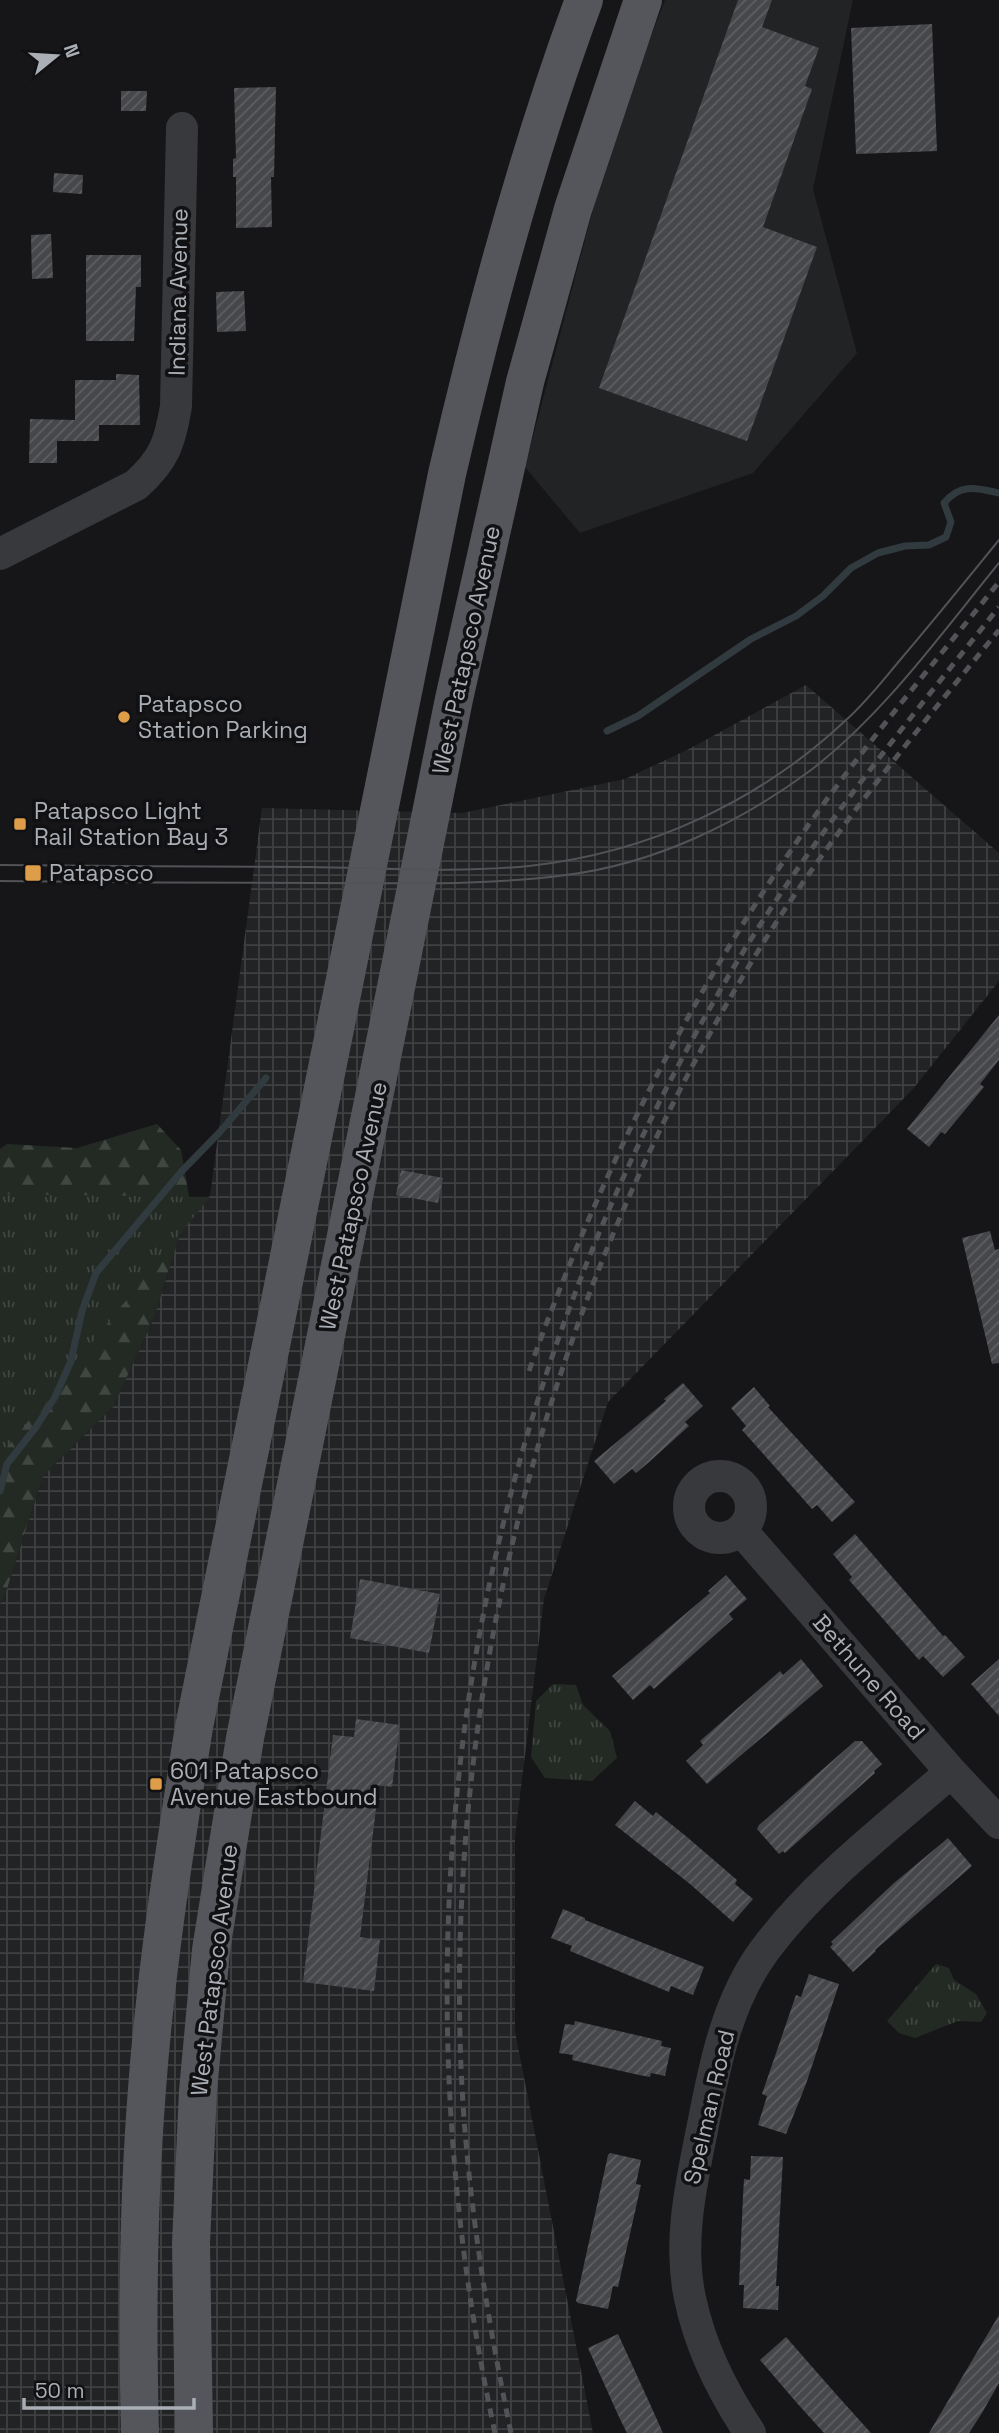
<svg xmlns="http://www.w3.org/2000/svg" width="999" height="2433" viewBox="0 0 999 2433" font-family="'Space Grotesk',sans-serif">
<defs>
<pattern id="industrial-grid" width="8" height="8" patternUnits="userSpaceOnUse" patternTransform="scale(1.75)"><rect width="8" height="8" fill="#222325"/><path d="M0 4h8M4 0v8" fill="none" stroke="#3f4042"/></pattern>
<pattern id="forest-firs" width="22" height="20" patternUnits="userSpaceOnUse" patternTransform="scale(1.75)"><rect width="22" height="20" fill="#232a23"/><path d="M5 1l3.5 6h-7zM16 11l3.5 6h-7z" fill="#404641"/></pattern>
<pattern id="park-tufts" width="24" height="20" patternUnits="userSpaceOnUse" patternTransform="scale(1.75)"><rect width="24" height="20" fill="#232a23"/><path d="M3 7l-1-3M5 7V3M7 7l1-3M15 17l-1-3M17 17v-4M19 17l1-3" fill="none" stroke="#404641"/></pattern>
<pattern id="building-hatch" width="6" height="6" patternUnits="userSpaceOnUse" patternTransform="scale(1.75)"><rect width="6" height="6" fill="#45474a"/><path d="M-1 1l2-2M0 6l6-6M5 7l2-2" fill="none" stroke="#5d5f62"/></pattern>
</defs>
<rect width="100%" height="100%" fill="#161618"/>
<path fill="#222325" d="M 665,0 L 853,0 L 813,189 L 857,353 L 753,473 L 580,533 L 525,467 L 610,145 Z"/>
<path fill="url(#industrial-grid)" d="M 806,685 L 999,853 L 999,981 L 913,1089 L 608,1402 L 544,1599 L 515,1837 L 515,2031 L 593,2433 L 0,2433 L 0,1604 L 7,1589 L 43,1476 L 113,1407 L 153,1320 L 190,1202 L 210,1196 L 262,808 L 462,813 L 625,779 L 689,749 Z"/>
<path fill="url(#forest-firs)" d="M 157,1124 L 181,1150 L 190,1202 L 153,1320 L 113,1407 L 43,1476 L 7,1589 L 0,1604 L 0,1149 L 7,1144 L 77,1148 Z"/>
<path fill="url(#park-tufts)" d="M 0,1194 L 210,1197 L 0,1456 Z
M 553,1684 L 576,1685 L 583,1705 L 610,1731 L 617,1758 L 592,1781 L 545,1778 L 531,1757 L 536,1701 Z
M 936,1964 L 949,1968 L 954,1980 L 976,1994 L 987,2013 L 981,2022 L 958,2021 L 915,2038 L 899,2033 L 887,2021 Z"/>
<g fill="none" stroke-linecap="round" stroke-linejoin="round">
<path stroke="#313a3f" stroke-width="7" d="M 607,731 L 638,716 L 751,639 L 796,616 L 823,596 L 851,568 L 878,553 L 905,546 L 929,545 L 946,537 L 951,522 L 944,503 C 961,483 976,488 999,493
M 0,1491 L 7,1464 L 36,1427 L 55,1397 L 71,1361 L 82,1311 L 96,1273 L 181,1172 L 219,1133 L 266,1078"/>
</g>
<path fill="url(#building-hatch)" d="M 738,0 L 772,0 L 762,27 L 819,48 L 805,86 L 812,89 L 763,227 L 817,247 L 747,441 L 599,388 Z
M 932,24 L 937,151 L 856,154 L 851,28 Z
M 276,87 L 274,177 L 271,177 L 272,227 L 236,228 L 236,177 L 233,177 L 233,159 L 236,158 L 234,88 Z
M 121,91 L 147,91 L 146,111 L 121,111 Z
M 54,173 L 83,175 L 82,194 L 53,192 Z
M 51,234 L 53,278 L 32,279 L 31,235 Z
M 86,255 L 141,255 L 141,287 L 136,287 L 134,341 L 86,341 Z
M 244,291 L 246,331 L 217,332 L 216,292 Z
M 116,374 L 139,375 L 140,425 L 99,425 L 99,441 L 57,441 L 57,463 L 29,463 L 30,419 L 75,420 L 75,380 L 116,380 Z
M 999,1015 L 999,1060 L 980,1084 L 984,1087 L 945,1134 L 941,1132 L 929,1147 L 907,1129 Z
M 401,1170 L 443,1178 L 438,1203 L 396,1195 Z
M 990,1231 L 995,1250 L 999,1249 L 999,1363 L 992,1364 L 962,1238 Z
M 683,1383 L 703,1406 L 685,1422 L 689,1426 L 648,1463 L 636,1473 L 632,1469 L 614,1484 L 594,1461 L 666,1401 L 664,1399 Z
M 754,1387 L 770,1406 L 768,1407 L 855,1502 L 832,1522 L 817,1505 L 812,1509 L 742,1430 L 746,1426 L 731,1408 Z
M 855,1534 L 943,1636 L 945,1635 L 965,1657 L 943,1677 L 923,1656 L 919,1660 L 849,1580 L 852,1577 L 833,1554 Z
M 726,1575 L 747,1599 L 729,1614 L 733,1619 L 654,1689 L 650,1685 L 633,1700 L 612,1676 L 710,1593 L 708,1591 Z
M 360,1579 L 440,1594 L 429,1653 L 350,1638 Z
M 801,1659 L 823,1686 L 707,1784 L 686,1761 L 703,1745 L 700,1741 L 780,1671 L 783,1675 Z
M 999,1659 L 999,1716 L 971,1684 Z
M 356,1719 L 400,1725 L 392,1787 L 379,1785 L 360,1937 L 380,1940 L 374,1991 L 303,1982 L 333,1735 L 354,1737 Z
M 855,1741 L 862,1741 L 882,1764 L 874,1771 L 875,1773 L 785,1853 L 783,1851 L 779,1854 L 757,1829 L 759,1825 Z
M 635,1801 L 653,1816 L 656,1812 L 687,1837 L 737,1880 L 735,1884 L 753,1899 L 733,1922 L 690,1884 L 615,1825 Z
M 948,1838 L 972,1866 L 875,1950 L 876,1951 L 853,1972 L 830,1947 L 833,1944 L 831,1942 L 894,1883 Z
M 563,1909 L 585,1918 L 585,1920 L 704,1967 L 693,1995 L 671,1986 L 669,1992 L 570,1951 L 572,1946 L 551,1938 Z
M 809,1974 L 839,1984 L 806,2084 L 786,2134 L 758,2125 L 767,2096 L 762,2094 L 796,1995 L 801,1997 Z
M 575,2021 L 662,2041 L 661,2046 L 671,2048 L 665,2076 L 651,2073 L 650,2077 L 639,2075 L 572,2060 L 573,2055 L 559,2053 L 565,2024 L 574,2025 Z
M 610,2153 L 641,2160 L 636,2184 L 641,2185 L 618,2287 L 613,2286 L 608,2309 L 578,2303 L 576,2301 L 608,2155 Z
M 751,2156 L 783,2157 L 776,2286 L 779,2286 L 778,2310 L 743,2308 L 744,2285 L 739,2285 L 743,2196 L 744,2179 L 750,2180 Z
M 999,2315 L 999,2383 L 982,2413 L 969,2433 L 929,2433 Z
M 618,2334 L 650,2404 L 663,2433 L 627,2433 L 619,2417 L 588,2348 Z
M 786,2337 L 835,2393 L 871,2433 L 824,2433 L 796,2402 L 760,2360 Z"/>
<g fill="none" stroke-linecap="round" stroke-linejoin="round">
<path stroke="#38393c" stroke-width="32" d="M 0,554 L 136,485 C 164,460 170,443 176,406 L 182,128
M689 1507a31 31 0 1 1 62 0a31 31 0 1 1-62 0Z
M 741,1530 L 951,1772 L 999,1823
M 750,2433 C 722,2391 700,2347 690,2298 C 678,2242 691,2185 702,2130 C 714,2068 726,2003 764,1951 C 815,1882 887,1828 951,1772"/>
<path stroke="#54565b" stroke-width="38" d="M 140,2433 C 137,2318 138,2204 147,2089 C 156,1967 175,1847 194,1727 L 447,474 C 484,314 527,154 584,0
M 194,2433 L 191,2243 L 198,2091 L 211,1950 L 245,1738 L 454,699 L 525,382 L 573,209 L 643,0"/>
<path stroke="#515357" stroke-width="2" d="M 0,865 C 103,866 207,867 310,867 C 382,868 457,873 529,866 C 648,853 759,802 846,720 C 864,704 880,684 895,666 C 931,624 965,582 999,540
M 0,881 C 105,882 209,883 314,883 C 398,883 483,886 566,875 C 654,864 740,823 811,770 C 884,714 941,634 999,563"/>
<path stroke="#515357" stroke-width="5" stroke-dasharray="9 7" stroke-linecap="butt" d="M 529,1371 C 596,1183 684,1005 798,840 C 860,750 931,667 999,582
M 495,2433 C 384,1919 466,1407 740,957 C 816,832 909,720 999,607
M 511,2433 C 484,2302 463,2170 460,2036 C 451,1661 555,1287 749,966 C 821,846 911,738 999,630"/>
</g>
<g fill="#de9d49" stroke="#111113" stroke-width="2.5">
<circle cx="124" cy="717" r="7"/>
<rect x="13" y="817" width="14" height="14" rx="3.5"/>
<rect x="24" y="864" width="18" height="18" rx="3.5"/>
<rect x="149" y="1777" width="14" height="14" rx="3.5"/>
</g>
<g text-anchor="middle" stroke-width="7" stroke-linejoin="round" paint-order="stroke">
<g font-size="23" fill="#aaafb6" stroke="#111113">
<text transform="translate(178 292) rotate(-89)" y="8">Indiana Avenue</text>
<text transform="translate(466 650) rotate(-78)" y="8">West Patapsco Avenue</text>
<text transform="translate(353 1206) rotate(-78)" y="8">West Patapsco Avenue</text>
<text transform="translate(869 1677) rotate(49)" y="8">Bethune Road</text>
<text transform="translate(214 1970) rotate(-83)" y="8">West Patapsco Avenue</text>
<text transform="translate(709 2107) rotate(-77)" y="8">Spelman Road</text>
</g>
<g font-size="23" fill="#aaafb6" stroke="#111113" text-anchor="start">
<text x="138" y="712">Patapsco<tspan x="138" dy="26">Station Parking</tspan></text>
<text x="34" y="819">Patapsco Light<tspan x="34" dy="26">Rail Station Bay 3</tspan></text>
<text x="49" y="881">Patapsco</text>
<text x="170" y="1779">601 Patapsco<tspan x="170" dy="26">Avenue Eastbound</tspan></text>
</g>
</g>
<g transform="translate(56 56) rotate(72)" stroke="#111113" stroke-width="5" paint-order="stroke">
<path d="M0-5L12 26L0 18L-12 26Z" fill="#aaafb6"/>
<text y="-10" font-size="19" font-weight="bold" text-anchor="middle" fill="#aaafb6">N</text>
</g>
<path d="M24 2398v10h170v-10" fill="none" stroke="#aaafb6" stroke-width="3.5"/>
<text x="35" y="2398" font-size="21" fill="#aaafb6" stroke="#111113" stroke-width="5" paint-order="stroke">50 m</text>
</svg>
